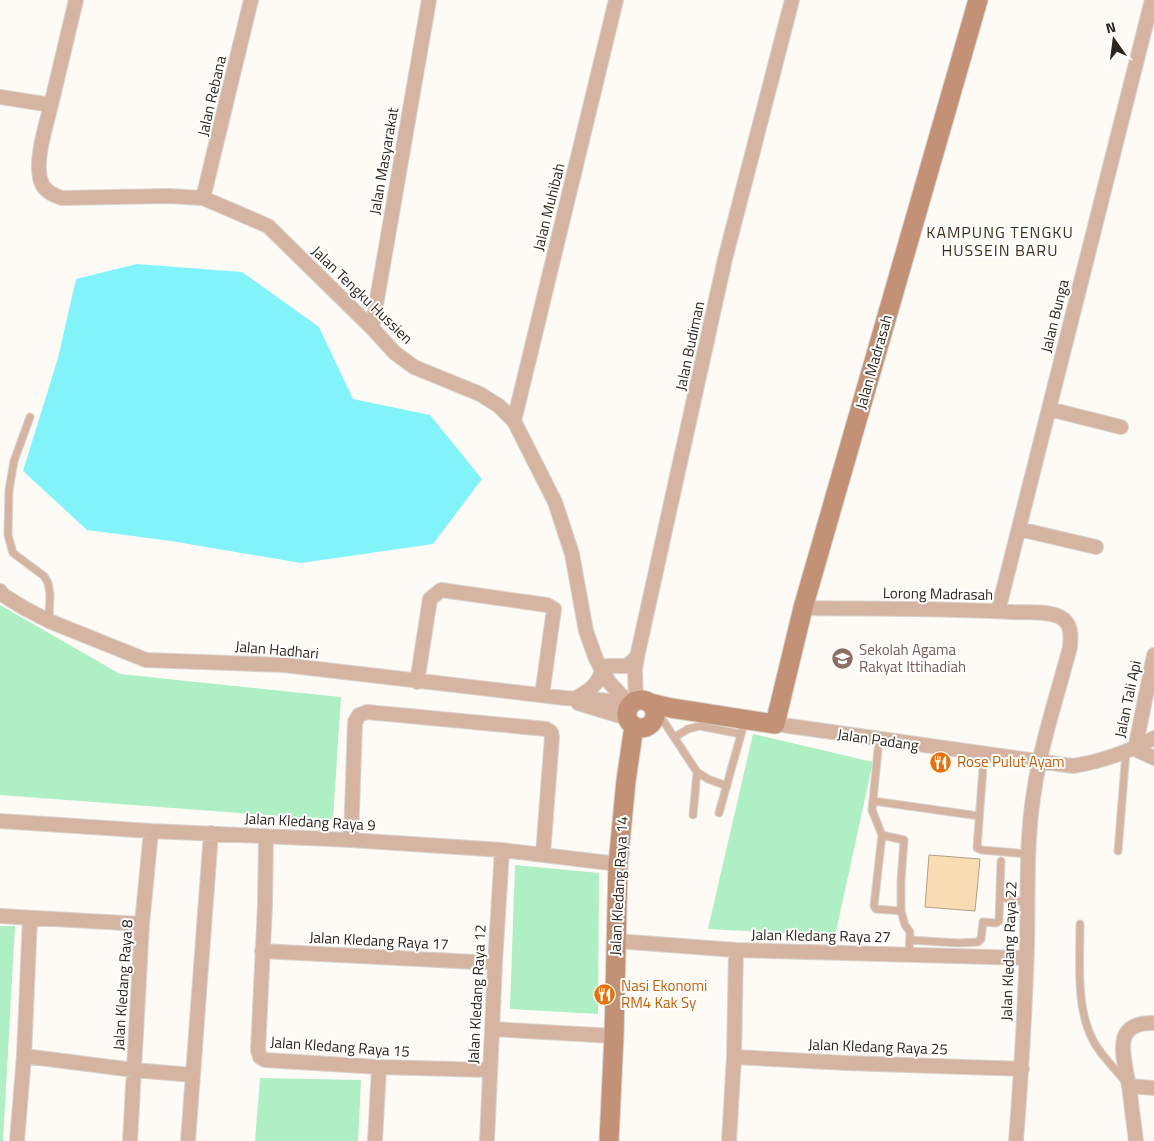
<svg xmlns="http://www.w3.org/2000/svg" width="1154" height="1141" viewBox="0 0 1154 1141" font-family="'Titillium Web',sans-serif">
<rect width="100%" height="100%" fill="#fefaf5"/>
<path fill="#aeefc4" d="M 0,605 L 120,674 L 341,697 L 333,820 L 0,795 Z
M 753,734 L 873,762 L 835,936 L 708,929 Z
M 515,865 L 599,873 L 598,1014 L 510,1009 Z
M 0,926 L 15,926 L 3,1141 L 0,1141 Z
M 260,1078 L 361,1080 L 358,1141 L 255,1141 Z"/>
<path fill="#82f3f9" d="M 137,264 L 242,272 L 319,327 L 353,399 L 430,415 L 482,479 L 433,544 L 301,563 L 171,541 L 87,530 L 23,471 L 58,358 L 76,279 Z"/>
<path fill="#fadcb3" stroke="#b29f87" d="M 929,855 L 980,859 L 975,911 L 925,907 Z"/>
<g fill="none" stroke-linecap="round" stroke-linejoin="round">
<defs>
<path id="lane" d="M 30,417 L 14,461 L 9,490 L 8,535 L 13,553 L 44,576 L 48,583 L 50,594 L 49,621
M 662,719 L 697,772 L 708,779 L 727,786
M 675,737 L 688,729 L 700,726 L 741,734
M 879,740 L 872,810 L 882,835 L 874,906 L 876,909 L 901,911
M 984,754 L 977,848 L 982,850 L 1028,854
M 873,801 L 979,816
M 719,813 L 745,720
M 693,815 L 697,772
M 882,835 L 904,840 L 901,881 L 901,911 L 905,925 L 910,932 L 909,955
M 1118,851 L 1126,752
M 1000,897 L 1028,903
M 1080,924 C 1080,958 1076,1005 1091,1036 C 1098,1053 1113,1066 1124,1080
M 910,940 L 958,943 L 978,942 L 981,939 L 983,922 L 996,923 L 999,921 L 1001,861"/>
<path id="street" d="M 0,97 L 51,105 C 46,126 32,167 43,186 C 48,193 55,196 62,198 L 168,196 L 203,198 L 268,226 L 372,328 L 395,353 L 414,367 L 480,394 L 499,406 L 514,421 L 555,502 L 572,554 L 586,631 L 596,659 L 609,682 L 630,705
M 51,105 L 76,0
M 203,198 L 251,0
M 372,328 L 429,0
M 1049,409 L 1121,427
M 514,421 L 616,0
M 1019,529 L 1096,547
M 0,591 L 3,595 L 24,608 L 49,621 L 146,660 L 284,665 L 565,698 L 613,701 L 628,708
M 803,608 C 872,609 942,608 1011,612 C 1025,613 1047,610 1060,617 C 1072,623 1071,636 1070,647 C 1057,697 1040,746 1033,798 C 1026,846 1028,896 1027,945 C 1025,1010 1021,1076 1016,1141
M 998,611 L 1152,0
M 1154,655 L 1135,749 L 1154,758
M 608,666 L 627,666 L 637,657
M 417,682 L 430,599 L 441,590 L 547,605 L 554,609 L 542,695
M 576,698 C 589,691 598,685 602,670
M 636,701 L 635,670 L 637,657 L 725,259 L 792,0
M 578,703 L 627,718
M 775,724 L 1073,766 C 1103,761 1127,753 1154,738
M 0,821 L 151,831 L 351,840 L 502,850 L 618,864
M 266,836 L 265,905 L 258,1050 L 260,1057 L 265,1060 L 379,1067 L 489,1070
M 351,840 L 355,722 L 359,715 L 367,712 L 546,729 L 551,732 L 552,737 L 543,854
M 0,916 L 142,924
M 616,941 L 736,950 L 1026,958
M 262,951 L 495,963
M 1154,1023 C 1110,1022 1124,1057 1129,1086 L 1154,1088
M 492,1029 L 614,1036
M 24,1056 L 134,1070 L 193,1075
M 734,1057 L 846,1063 L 1022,1069
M 1129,1086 L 1136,1141
M 17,1141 L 24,1056 L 30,918
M 130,1141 L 142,924 L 151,831
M 188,1141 L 211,833
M 375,1141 L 379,1067
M 487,1141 L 495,963 L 502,850
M 729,1141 L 734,1057 L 736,950"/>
<path id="secondary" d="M627 714a14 14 0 1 1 28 0a14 14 0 1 1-28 0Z
M 650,703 L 671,708 L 775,724 L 803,608 L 978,0
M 609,1141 L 614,1036 L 618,864 L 626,781 L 634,726"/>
</defs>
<use href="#lane" stroke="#d9d4ce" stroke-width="9"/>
<use href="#street" stroke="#d9d4ce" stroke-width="16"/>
<use href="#secondary" stroke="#d9d4ce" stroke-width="21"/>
<use href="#lane" stroke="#d6b4a2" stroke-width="7"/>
<use href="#street" stroke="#d6b4a2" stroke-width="14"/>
<use href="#secondary" stroke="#c29176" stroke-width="19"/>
</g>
<defs>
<symbol id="school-disc" viewBox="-11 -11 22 22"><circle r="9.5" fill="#8d6e63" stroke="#fff"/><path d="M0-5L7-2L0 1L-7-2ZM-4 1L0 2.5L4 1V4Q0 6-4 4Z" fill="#fff"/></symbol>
<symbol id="restaurant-disc" viewBox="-11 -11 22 22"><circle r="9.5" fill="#e8710a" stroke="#fff"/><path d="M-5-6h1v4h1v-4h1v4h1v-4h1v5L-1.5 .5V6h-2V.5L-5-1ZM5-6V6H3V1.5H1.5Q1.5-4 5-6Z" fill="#fff"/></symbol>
</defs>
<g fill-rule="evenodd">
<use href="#school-disc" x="830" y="646" width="25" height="25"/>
<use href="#restaurant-disc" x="928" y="750" width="25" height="25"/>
<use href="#restaurant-disc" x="592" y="982" width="25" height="25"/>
</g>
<g text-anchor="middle" stroke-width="4" stroke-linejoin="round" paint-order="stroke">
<g font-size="15" fill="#2e261c" stroke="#fff">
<text transform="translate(212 96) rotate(-77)" y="5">Jalan Rebana</text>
<text transform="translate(384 161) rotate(-80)" y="5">Jalan Masyarakat</text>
<text transform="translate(549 207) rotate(-76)" y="5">Jalan Muhibah</text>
<text transform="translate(362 295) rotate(44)" y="5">Jalan Tengku Hussien</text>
<text transform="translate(1055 316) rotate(-76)" y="5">Jalan Bunga</text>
<text transform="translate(690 346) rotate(-78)" y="5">Jalan Budiman</text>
<text transform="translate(874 362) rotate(-74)" y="5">Jalan Madrasah</text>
<text transform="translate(938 594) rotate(1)" y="5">Lorong Madrasah</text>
<text transform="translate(277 650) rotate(5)" y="5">Jalan Hadhari</text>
<text transform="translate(1128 699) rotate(-78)" y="5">Jalan Tali Api</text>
<text transform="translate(878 740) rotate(8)" y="5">Jalan Padang</text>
<text transform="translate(310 822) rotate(3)" y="5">Jalan Kledang Raya 9</text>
<text transform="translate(619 886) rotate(-87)" y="5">Jalan Kledang Raya 14</text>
<text transform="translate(821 936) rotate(1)" y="5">Jalan Kledang Raya 27</text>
<text transform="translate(379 941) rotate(3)" y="5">Jalan Kledang Raya 17</text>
<text transform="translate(1009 951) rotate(-88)" y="5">Jalan Kledang Raya 22</text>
<text transform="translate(123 985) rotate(-86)" y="5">Jalan Kledang Raya 8</text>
<text transform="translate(477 994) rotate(-87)" y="5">Jalan Kledang Raya 12</text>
<text transform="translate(340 1047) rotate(4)" y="5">Jalan Kledang Raya 15</text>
<text transform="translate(878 1047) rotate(2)" y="5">Jalan Kledang Raya 25</text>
</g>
<g font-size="15" fill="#785e54" stroke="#fff" text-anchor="start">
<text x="859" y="655">Sekolah Agama<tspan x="859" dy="17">Rakyat Ittihadiah</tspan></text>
</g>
<g font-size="15" fill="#c56008" stroke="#fff" text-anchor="start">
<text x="957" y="767">Rose Pulut Ayam</text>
<text x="621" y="991">Nasi Ekonomi<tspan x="621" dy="17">RM4 Kak Sy</tspan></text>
</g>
<g font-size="16" letter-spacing="1" fill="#40311c" stroke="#fff">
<text x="1000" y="238">KAMPUNG TENGKU<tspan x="1000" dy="18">HUSSEIN BARU</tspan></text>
</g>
</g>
<g transform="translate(1114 40) rotate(346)" stroke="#ffffff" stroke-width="4" paint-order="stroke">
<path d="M0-4L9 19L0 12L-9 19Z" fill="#2e261c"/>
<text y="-8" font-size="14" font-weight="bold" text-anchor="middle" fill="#2e261c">N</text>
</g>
</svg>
